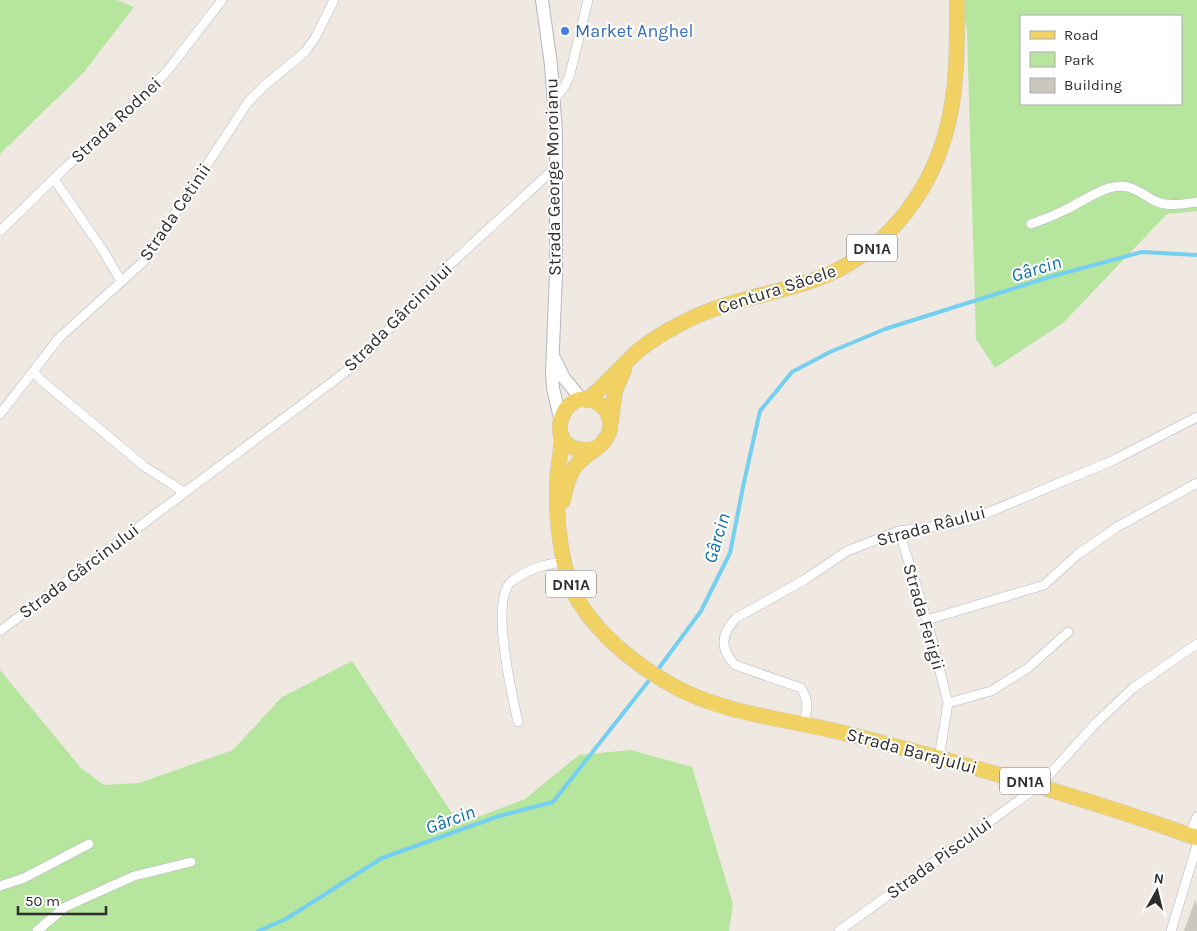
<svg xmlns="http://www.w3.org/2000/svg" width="1197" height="931" viewBox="0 0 1197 931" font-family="Karla,sans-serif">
<defs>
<filter id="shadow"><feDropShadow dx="4.5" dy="-4.5" stdDeviation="0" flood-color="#0004"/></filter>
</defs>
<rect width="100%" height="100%" fill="#efe9e1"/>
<path fill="#b6e59e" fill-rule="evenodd" d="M 0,0 L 117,0 L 134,7 L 84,72 L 0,154 Z
M 962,0 L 1197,0 L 1197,211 L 1167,214 L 1063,323 L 995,368 L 976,339 L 967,32 ZM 1021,16 L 1181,16 L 1181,104 L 1021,104 Z
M 352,661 L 459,824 L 525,799 L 579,755 L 631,750 L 692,767 L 733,904 L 729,931 L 0,931 L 0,670 L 81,768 L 104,785 L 139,783 L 233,750 L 282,697 Z"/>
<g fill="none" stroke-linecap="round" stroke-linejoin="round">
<path stroke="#75cff0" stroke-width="4" d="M 656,672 L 701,611 L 730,553 L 744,482 L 760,411 L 792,372 L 830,352 L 885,329 L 1053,276 L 1142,252 L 1197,255
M 258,931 L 286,919 L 382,858 L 499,816 L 553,802 L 651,678"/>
</g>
<path fill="#cbc7bf" filter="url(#shadow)" d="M 1196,898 L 1197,931 L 1184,931 Z"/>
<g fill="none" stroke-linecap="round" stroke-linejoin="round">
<defs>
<path id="street" d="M 554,99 L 565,86 L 570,74 L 588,0
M 54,179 L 102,249 L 121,281
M 1031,224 C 1043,220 1055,215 1067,209 C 1083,201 1102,187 1120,186 C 1134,186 1143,195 1155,201 C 1169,207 1183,204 1197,202
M 0,231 L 66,167 L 147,93 L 168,70 L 222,0
M 33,371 L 41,380 L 145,467 L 172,484 L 183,492
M 0,414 L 59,338 L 144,261 L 248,102 L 265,85 L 305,52 L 315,38 L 334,0
M 899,531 L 927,620 L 948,703 L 939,758
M 927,620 L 1044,585 L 1077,555 L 1117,527 L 1197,483
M 0,631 L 348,370 L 364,356 L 445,269 L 556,167
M 948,703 L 991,691 L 1028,668 L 1068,632
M 518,722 C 512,695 490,601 511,582 C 526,569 545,565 564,561
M 803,723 C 808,709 809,701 801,688 L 735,665 C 720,649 720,635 736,618 L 804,580 L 847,551 L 899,531 L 953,524 L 970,520 L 1114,460 L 1197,417
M 1189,835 L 1197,817
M 0,886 L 24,878 L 89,844
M 37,931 L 65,907 L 134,876 L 191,862
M 839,931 L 1040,785 L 1095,724 L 1133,688 L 1197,644
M 1171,931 L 1197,845"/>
<path id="secondary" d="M 542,0 L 551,65 L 556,133 L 556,274 L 552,372 L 553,388 L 560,418
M 554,358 L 564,378 L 582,400"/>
<path id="primary" d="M 587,400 C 606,385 621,366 639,350 C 653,339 668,330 684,322 C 725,300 773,295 817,279 C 882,255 930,195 947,128 C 958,87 957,42 957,0
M 611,422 L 615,391 L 624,370
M 562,436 C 561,453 557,470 557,487 C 556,521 561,572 579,602 C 602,639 642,670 681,690 C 731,715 794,720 848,734 C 966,764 1083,797 1197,838
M 563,501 C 565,489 568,478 574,468 C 584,453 606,448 610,429 C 611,420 608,411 601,405 C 563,376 534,459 596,449"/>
</defs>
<use href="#street" stroke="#b4b7c1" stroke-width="10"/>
<use href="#secondary" stroke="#b4b7c1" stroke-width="14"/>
<use href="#primary" stroke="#c9c9c9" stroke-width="16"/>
<use href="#street" stroke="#fff" stroke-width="9"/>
<use href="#secondary" stroke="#fff" stroke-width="12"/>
<use href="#primary" stroke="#f2d163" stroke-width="15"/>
</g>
<circle fill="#3f7fe0" stroke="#fff" stroke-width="2" cx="565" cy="31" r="5"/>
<g text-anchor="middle" stroke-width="4" stroke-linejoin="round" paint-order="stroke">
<g fill="#fff" stroke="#6d6d6d" stroke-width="1">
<rect x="847" y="234.5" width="50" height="27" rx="4"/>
<rect x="546" y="570.5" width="50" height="27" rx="4"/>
<rect x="1000" y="767.5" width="50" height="27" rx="4"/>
</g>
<g font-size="16" font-weight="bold" fill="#2e2e2e">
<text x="872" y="254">DN1A</text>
<text x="571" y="590">DN1A</text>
<text x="1025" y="787">DN1A</text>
</g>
<g font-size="18" fill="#366cbe" stroke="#fff" text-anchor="start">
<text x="575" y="37">Market Anghel</text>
</g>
<g font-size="18" fill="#2e2e2e" stroke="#fff">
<text transform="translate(116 120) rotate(-43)" y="6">Strada Rodnei</text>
<text transform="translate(553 177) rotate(-91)" y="6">Strada George Moroianu</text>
<text transform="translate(175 212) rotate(-56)" y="6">Strada Cetinii</text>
<text transform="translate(777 289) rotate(-18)" y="6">Centura Săcele</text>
<text transform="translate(398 317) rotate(-45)" y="6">Strada Gârcinului</text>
<text transform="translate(931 526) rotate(-15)" y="6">Strada Râului</text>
<text transform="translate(79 571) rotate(-37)" y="6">Strada Gârcinului</text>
<text transform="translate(924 617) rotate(74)" y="6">Strada Ferigii</text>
<text transform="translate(912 751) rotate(15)" y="6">Strada Barajului</text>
<text transform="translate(939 858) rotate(-36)" y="6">Strada Piscului</text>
</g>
<g font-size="19" font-style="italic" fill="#0d6fa3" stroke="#fff">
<text transform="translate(1036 268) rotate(-17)" y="7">Gârcin</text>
<text transform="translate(716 538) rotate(-73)" y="7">Gârcin</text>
<text transform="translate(450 819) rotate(-20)" y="7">Gârcin</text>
</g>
</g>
<rect x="1020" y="15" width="162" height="90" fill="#ffffff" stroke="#ababab"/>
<rect x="1030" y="31" width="25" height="8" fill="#f2d163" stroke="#ababab"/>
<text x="1064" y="40" font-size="15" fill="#2e2e2e">Road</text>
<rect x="1030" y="52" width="25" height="15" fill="#b6e59e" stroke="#ababab"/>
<text x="1064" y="65" font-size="15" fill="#2e2e2e">Park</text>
<rect x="1030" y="78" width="25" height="15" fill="#cbc7bf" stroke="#ababab"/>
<text x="1064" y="90" font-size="15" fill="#2e2e2e">Building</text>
<g transform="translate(1157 891) rotate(8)" stroke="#ffffff" stroke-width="4" paint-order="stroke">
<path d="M0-4L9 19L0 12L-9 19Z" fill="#2e2e2e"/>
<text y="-8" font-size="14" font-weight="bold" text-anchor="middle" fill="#2e2e2e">N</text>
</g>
<path d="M18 906v8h88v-8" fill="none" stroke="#2e2e2e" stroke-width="2.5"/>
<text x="25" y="906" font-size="15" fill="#2e2e2e" stroke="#ffffff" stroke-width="4" paint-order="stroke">50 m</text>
</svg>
